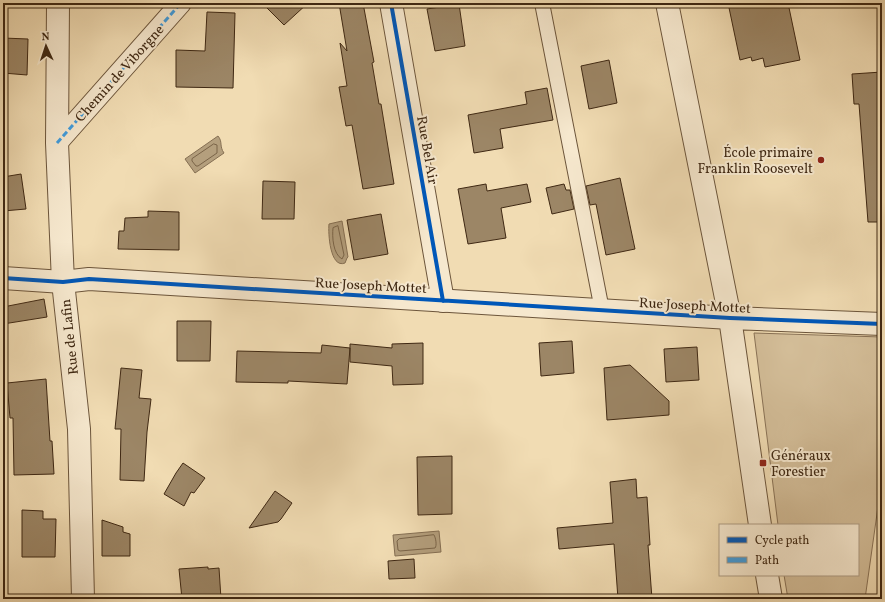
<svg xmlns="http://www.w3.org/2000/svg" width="885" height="602" viewBox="0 0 885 602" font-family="Vollkorn,serif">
<rect width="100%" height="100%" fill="#f1dcb3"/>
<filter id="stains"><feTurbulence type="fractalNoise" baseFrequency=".005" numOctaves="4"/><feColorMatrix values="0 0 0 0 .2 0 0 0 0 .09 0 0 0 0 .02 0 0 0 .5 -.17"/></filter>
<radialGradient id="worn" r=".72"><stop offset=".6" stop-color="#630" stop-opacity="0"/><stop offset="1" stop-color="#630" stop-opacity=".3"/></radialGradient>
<path fill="#d3bd98" stroke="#897256" d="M 754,333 L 882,337 L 882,478 L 865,599 L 788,599 L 784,575 L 858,575 L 858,525 L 778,525 Z"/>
<path fill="#b49f7d" stroke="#856f53" d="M 218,136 C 223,142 219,146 224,153 L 195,173 L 185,159 Z
M 342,221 L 348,257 L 347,258 L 345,263 C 330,269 328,233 329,224 Z
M 439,531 L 441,552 L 395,556 L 393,535 Z"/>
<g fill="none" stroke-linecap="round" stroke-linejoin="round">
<path stroke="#7a6448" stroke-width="1" d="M 214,144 L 217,145 L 217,153 L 198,166 L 196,166 L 192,161 L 192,159 Z
M 338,226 L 344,255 L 342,259 C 333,254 332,237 333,228 Z
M 434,535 C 436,538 437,546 435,548 L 400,551 L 398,550 L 397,541 L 399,539 Z"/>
</g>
<path fill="#9c8666" stroke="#3f2813" d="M 262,3 L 308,3 L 284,25 Z
M 339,3 L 363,3 L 374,62 L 372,63 L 379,104 L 381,104 L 394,184 L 363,189 L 352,125 L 346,126 L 339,87 L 347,86 L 340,43 L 347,51 Z
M 728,3 L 788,3 L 800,60 L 765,67 L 763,58 L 752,61 L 751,57 L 740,60 Z
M 459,4 L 465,46 L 435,51 L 427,9 Z
M 207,12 L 235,13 L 233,88 L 176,87 L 176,50 L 205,51 Z
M 3,38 L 28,39 L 27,75 L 3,73 Z
M 609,60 L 617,103 L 589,109 L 581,66 Z
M 882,72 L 882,222 L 868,222 L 859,104 L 854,104 L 852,74 Z
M 547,88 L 553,120 L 500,129 L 503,148 L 474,153 L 468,115 L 527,104 L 525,92 Z
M 21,174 L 26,209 L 3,211 L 3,177 Z
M 620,178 L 635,249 L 606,255 L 596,204 L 590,205 L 586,186 Z
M 263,181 L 295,182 L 294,219 L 262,219 Z
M 486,184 L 487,191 L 527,184 L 531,202 L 501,208 L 506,238 L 468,244 L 458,189 Z
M 564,184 L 566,190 L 570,190 L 574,209 L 552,214 L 546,188 Z
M 148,211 L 179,212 L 179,250 L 118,249 L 119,231 L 124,231 L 125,218 L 148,217 Z
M 381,214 L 388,254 L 354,260 L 347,220 Z
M 44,299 L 47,317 L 3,324 L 3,307 Z
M 177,321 L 211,321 L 210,361 L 177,361 Z
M 572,341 L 574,373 L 541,376 L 539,343 Z
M 423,343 L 423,384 L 393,385 L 392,366 L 350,362 L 350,344 L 392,348 L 392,344 Z
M 322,345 L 350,348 L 347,384 L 288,381 L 288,383 L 236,382 L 237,351 L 321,353 Z
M 697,347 L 699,380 L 666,382 L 664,349 Z
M 630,365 L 669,401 L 669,415 L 607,420 L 604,368 Z
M 121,368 L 142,370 L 139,398 L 151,399 L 147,432 L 144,481 L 120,480 L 121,429 L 115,429 Z
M 46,379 L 50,441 L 52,441 L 54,474 L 14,475 L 13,418 L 10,418 L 7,383 Z
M 452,456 L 452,514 L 418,515 L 417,457 Z
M 183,463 L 205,478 L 194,493 L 191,492 L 184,506 L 164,494 L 176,473 Z
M 636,479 L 637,498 L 647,497 L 650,545 L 648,545 L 652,599 L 618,599 L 614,544 L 559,549 L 557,528 L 613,523 L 610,482 Z
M 275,491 L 292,503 L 281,519 L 278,522 L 249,528 Z
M 22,510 L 43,511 L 43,519 L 56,519 L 55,557 L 22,557 Z
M 102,520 L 123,527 L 123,532 L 130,534 L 130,556 L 102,556 Z
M 414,559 L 415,578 L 389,579 L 388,561 Z
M 208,567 L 208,569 L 219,568 L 221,599 L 182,599 L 179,569 Z"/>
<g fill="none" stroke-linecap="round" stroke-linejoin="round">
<defs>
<path id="service" d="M 542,3 L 602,310"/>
<path id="pedestrian" d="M 57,143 L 181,3"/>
<path id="minor" d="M 58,3 L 57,143 L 63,282 L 79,429 L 83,599
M 391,3 L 443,301
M 667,3 L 730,318"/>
<path id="tertiary" d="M 3,278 L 63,282 L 89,279 L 730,318 L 882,324
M 730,318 L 760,525
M 767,575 L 771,599"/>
</defs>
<use href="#service" stroke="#6c553b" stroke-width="16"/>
<use href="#pedestrian" stroke="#6c553b" stroke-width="22"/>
<use href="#minor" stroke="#6c553b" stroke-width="24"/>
<use href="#tertiary" stroke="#6c553b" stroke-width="24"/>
<use href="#service" stroke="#f6e8ce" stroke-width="14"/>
<use href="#pedestrian" stroke="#f6e8ce" stroke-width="20"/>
<use href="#minor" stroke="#f6e8ce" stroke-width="22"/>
<use href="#tertiary" stroke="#f6e8ce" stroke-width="22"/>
<path stroke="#3f9cde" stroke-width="3" stroke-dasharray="6 3" stroke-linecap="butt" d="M 57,143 L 181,3"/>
<defs>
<path id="cycleway" d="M 391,3 L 443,301
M 3,278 L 63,282 L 89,279 L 730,318 L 882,324"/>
</defs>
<use href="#cycleway" stroke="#f6e8ce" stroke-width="6"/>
<use href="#cycleway" stroke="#0057b8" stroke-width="4"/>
</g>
<g fill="#8f2418" stroke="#f6e8ce" stroke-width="1.5">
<circle cx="821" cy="160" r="4"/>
<rect x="759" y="459" width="8" height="8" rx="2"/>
</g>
<g text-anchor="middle" stroke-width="4" stroke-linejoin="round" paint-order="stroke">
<g font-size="14" fill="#3f2813" stroke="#f6e8ce">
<text transform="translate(119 73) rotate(-48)" y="5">Chemin de Viborgne</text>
<text transform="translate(428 150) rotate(80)" y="5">Rue Bel Air</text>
<text transform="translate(371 285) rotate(3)" y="5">Rue Joseph Mottet</text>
<text transform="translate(695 305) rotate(3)" y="5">Rue Joseph Mottet</text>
<text transform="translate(69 337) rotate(-96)" y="5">Rue de Lafin</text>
</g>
<g font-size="14" fill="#3f2813" stroke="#f6e8ce" text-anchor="end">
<text x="813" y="157">École primaire<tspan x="813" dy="16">Franklin Roosevelt</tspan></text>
<text x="771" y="460" text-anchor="start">Généraux<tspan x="771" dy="16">Forestier</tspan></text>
</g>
</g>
<rect width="885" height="602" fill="none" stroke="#f1dcb3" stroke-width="16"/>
<rect x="4" y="4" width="877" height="594" fill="none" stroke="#3f2813" stroke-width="2"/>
<rect x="8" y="8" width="869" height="586" fill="none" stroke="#3f2813"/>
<rect x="719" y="524" width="140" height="52" fill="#f6e8ce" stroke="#ad9b83"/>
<rect x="727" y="537" width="20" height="6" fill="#0057b8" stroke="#ad9b83"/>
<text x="755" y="544" font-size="12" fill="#3f2813">Cycle path</text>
<rect x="727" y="557" width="20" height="6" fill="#3f9cde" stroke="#ad9b83"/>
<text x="755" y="564" font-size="12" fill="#3f2813">Path</text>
<g transform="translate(46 46) rotate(357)" stroke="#f6e8ce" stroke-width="3" paint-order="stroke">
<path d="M0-3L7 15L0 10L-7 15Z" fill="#3f2813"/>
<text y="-6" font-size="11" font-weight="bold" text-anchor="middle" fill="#3f2813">N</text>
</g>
<rect width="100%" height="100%" filter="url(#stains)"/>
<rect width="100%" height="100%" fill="url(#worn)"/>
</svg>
